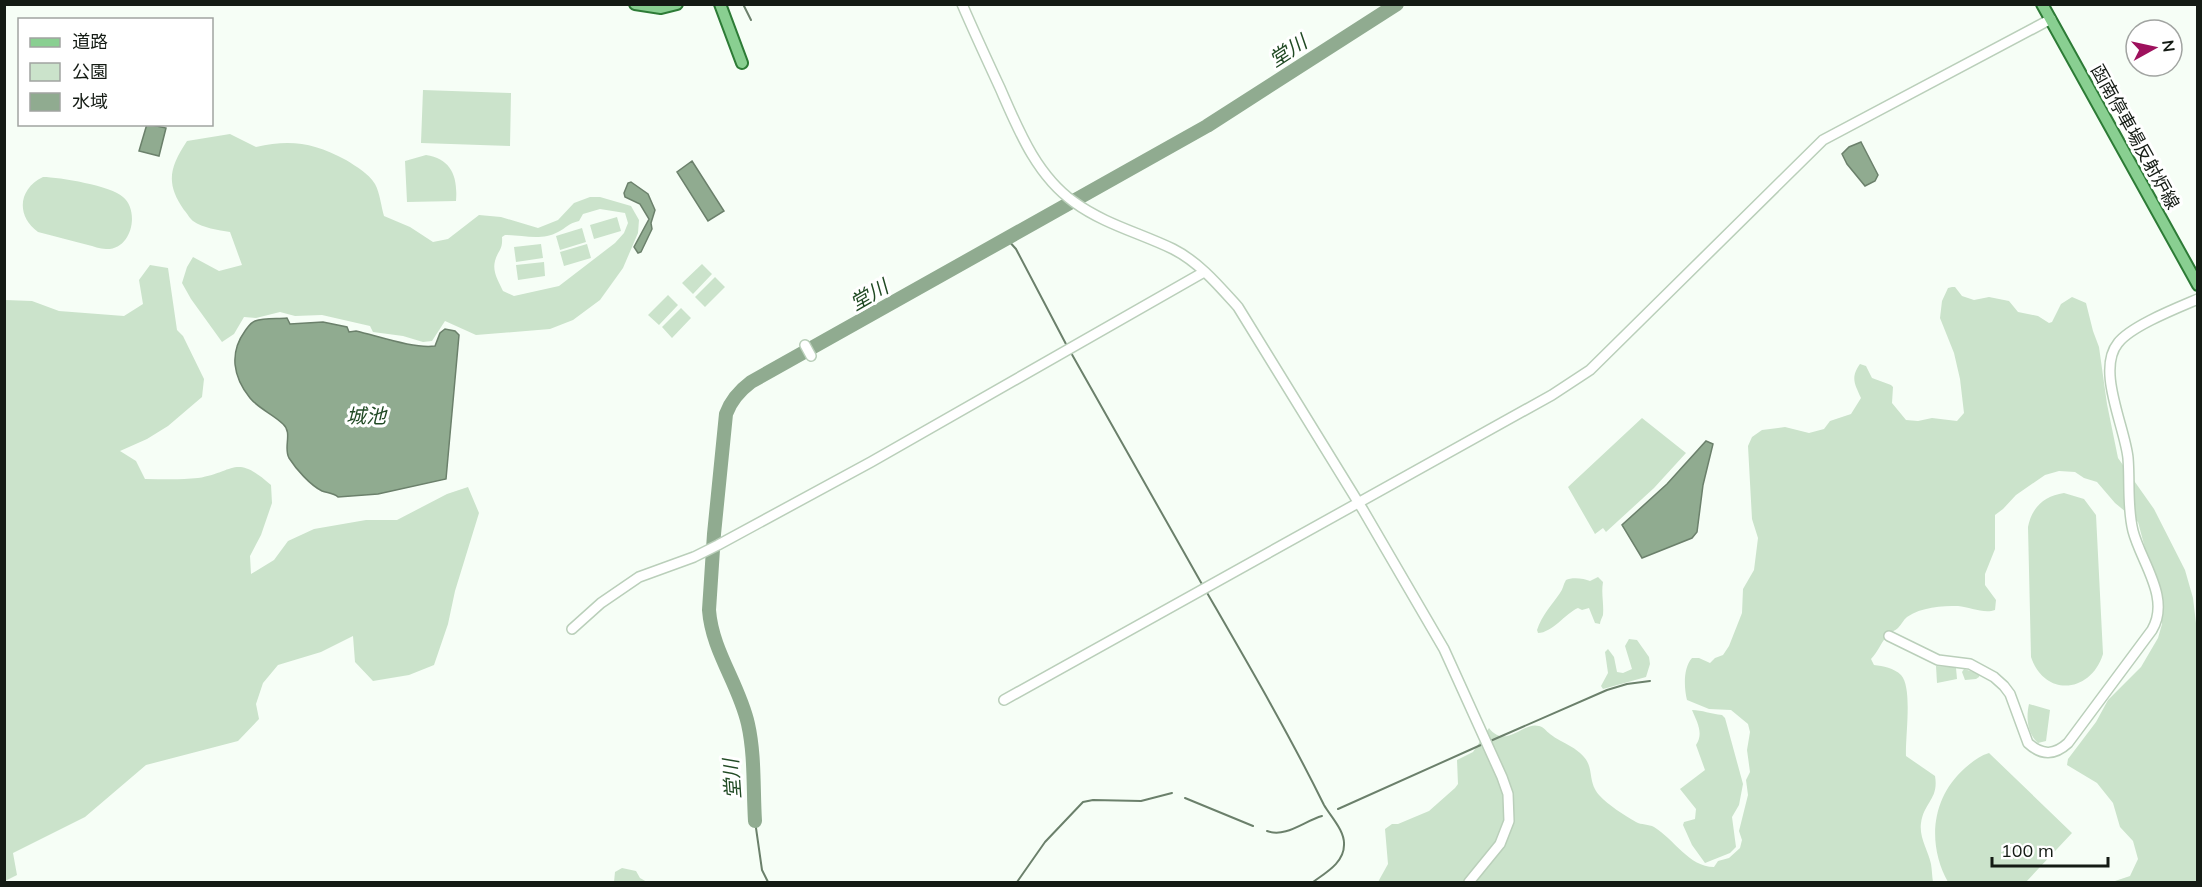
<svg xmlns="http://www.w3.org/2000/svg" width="2202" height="887" viewBox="0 0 2202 887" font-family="Mulish,'Noto Sans JP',sans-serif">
<rect width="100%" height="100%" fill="#f6fef6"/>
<path fill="#cbe3cb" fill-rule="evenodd" d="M 423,90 L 511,93 L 510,146 L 421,143 Z
M 230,134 L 256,147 C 291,139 314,143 346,160 C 357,167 368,173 375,184 C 380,193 381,206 384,216 L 410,227 L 433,242 L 448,239 L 479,215 L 501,217 L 538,228 L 558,220 L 574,203 L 590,197 L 600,197 L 631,206 L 639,220 L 638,233 L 623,268 L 600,300 L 573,320 L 550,329 L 476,335 L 445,321 L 432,341 L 423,342 L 403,336 L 373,332 L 370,326 L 322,315 L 295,316 L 280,312 L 256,318 L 244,317 L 234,334 L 222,342 L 191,299 L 182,283 L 187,267 L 193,257 L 219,271 L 242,265 L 230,232 C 218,230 203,228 193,221 C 190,219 187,213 184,210 C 165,183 170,167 187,141 ZM 600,209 L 625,213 L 628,223 L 624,233 L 615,243 L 559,286 L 514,296 L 503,291 C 499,282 492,272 495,261 C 498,250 503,250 502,237 L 505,235 C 522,235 542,241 558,232 C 566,228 569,223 579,221 L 583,214 Z
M 426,155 C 451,159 458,176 456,201 L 407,202 L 405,161 Z
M 43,177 C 59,177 112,186 123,197 C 140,211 132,250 106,249 C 100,249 93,246 88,245 C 71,241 55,236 38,232 C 16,216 18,189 43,177 Z
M 617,217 L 621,231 L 594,239 L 590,225 Z
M 582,228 L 586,242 L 560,250 L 556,236 Z
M 541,244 L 543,258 L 516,262 L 514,247 Z
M 587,244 L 591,258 L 564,266 L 560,252 Z
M 544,262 L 545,276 L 518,280 L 516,265 Z
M 702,264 L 712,274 L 693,294 L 682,283 Z
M 150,265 L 168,268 L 177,330 L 183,336 L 204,379 L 202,397 L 168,426 L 147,439 L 120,451 L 136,461 L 145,479 C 162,479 180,480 198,478 C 235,472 235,453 271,485 L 272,503 L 261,535 L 250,556 L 251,574 L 274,560 L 288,541 L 314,529 L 366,520 L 397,520 L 447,494 L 468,487 L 479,513 L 455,591 L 448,624 L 434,665 L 409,675 L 373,681 L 355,662 L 353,636 L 321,652 L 278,665 L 263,683 L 256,704 L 259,719 L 238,741 L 146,765 L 85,817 L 13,853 L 17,875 L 5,881 L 5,300 L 32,301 L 59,311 L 124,316 L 143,304 L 139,280 Z
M 715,277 L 725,287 L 705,307 L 695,297 Z
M 1952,287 L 1955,287 L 1962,296 L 1974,300 L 1989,297 L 2009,301 L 2018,312 L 2038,316 L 2049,323 L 2052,322 L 2061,304 L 2072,297 L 2086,303 L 2093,331 L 2099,347 L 2107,404 L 2118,458 L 2154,509 L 2185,570 L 2193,598 L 2198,640 L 2196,689 L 2198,693 L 2197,882 L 2112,882 L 2130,876 L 2138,859 L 2133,841 L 2120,827 L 2113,803 L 2097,783 L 2067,765 L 2068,759 L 2096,722 L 2108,700 L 2141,667 L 2158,638 L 2162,624 L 2162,605 L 2156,578 L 2146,552 L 2138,522 L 2115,503 L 2097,482 L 2084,478 L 2075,472 L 2059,471 L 2045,475 L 2016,495 L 2003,509 L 1995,515 L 1995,549 L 1985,574 L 1985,585 L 1996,600 L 1995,610 C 1984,614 1970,607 1958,606 C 1942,606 1921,607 1907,617 C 1903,620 1902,624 1898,628 C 1895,631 1890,632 1887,636 C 1880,644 1878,652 1871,659 L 1874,665 C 1883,666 1894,668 1901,675 C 1913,688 1905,737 1906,756 L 1935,776 C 1939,799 1924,802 1921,823 C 1919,838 1928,850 1931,864 C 1932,870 1932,876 1933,882 L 1378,882 L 1388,864 L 1385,829 L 1392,824 L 1398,824 L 1429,811 L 1455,788 L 1458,784 L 1457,760 L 1473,752 L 1489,728 C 1506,750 1523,721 1539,726 C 1544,727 1546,731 1550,734 C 1556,739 1564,742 1570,746 C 1600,763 1584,777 1599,795 C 1608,805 1624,815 1636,822 C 1641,825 1649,824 1654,827 C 1674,839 1689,867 1714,867 L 1718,861 L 1729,858 L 1740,848 L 1742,840 L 1739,831 L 1748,795 L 1746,780 L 1750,772 L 1747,750 L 1750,732 L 1748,724 L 1731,710 L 1709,709 L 1687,700 C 1684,688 1683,668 1692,658 L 1699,658 L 1710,663 L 1715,658 L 1723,655 L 1729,646 L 1742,613 L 1743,589 L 1754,570 L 1758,538 L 1752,519 L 1748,446 L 1752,437 L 1762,430 L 1785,427 L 1809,433 L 1824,429 L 1830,421 L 1851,414 L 1861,398 C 1855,384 1850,378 1860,364 L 1866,366 L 1872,378 L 1891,385 L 1893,387 L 1892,403 L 1906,420 L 1918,421 L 1932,418 L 1957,421 L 1964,413 L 1960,379 L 1954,353 L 1940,318 L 1942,301 L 1948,288 Z
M 668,295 L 678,305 L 659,325 L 648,315 Z
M 681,308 L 691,318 L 672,338 L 662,327 Z
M 1642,418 L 1686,453 L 1654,488 L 1606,532 L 1603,528 L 1595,534 L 1568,487 Z
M 2064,493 L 2084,499 L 2096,515 L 2103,654 C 2091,693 2045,698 2031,657 L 2028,527 C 2032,507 2044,496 2064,493 Z
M 1598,577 L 1603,582 C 1601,594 1604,603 1603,615 C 1602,618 1600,621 1600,624 L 1595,623 L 1589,608 L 1582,610 L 1578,608 C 1566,613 1552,633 1538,633 L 1537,630 C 1542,615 1551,606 1560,593 C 1563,589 1563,585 1566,580 C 1571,577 1584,578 1590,581 Z
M 1629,639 L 1637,640 L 1649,657 L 1650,664 L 1646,677 L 1603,689 L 1601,686 L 1608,673 L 1605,652 L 1608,649 L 1614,657 L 1617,672 L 1623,673 L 1632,669 L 1625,646 Z
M 1936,666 L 1954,667 L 1956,668 L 1957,679 L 1937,683 Z
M 1964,669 L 1980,674 L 1979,677 L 1976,679 L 1965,680 L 1962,672 Z
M 2029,704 L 2050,710 L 2046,741 L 2038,743 C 2027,733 2026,717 2029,704 Z
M 1692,710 C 1702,710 1711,714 1722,715 L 1725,718 L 1743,784 L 1739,805 L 1732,817 L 1736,847 L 1730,853 L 1705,863 L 1692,845 L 1683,825 L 1684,822 L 1695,819 L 1696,809 L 1680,789 L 1705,770 L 1696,745 C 1704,733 1697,722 1692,710 Z
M 1989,753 L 2072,833 L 2026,882 L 1948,882 C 1927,844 1931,798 1965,768 C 1972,762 1979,756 1989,753 Z
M 622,868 L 636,871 L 640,878 L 647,882 L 614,882 L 615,872 Z"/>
<path fill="#90ab90" stroke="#6b806b" stroke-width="1.5" d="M 147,124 L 166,128 L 159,156 L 139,151 Z
M 1861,142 L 1878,175 L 1875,181 L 1865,186 L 1847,164 L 1842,154 L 1849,147 Z
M 692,161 L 724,211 L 708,221 L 677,172 Z
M 631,182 L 648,194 L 655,210 L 651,223 L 652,229 L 641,252 L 638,253 L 634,247 L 649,219 L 640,204 L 625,197 L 624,193 L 628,183 Z
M 287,318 L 290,324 L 323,322 L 347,327 L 349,332 L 356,331 C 378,336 414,349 435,346 L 440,333 L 445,329 L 455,331 L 459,335 L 446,479 L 378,494 L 338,497 C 334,493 328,493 322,491 C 310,485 296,469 289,458 C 283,447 293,433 283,424 C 273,414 259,409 250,398 C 233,377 229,353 245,331 C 248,327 250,323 255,321 C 264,318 277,319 287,318 Z
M 1706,441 L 1713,444 L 1703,485 L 1697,532 L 1692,538 L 1642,558 L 1622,525 L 1667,484 Z"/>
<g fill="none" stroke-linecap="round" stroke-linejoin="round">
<path stroke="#6b806b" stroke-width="2" d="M 743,4 L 751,20
M 1007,239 L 1016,249 L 1067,346
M 1070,351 L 1203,586
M 1206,591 C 1247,662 1288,732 1324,805 C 1331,817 1345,831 1344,845 C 1344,863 1325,873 1313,882
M 1488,742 L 1607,690 L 1627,684 L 1650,681
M 1185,798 L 1253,826
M 1338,809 L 1483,744
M 755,821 L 762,870 L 768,882
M 1267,831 C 1286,838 1304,821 1322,816
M 1017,882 L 1045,842 L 1083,802 L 1093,800 L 1141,801 L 1172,793"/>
<path stroke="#90ab90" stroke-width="14" d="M 755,821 C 753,789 755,755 748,724 C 739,684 712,651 709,610 L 714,534 L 726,414 C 731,400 739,391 751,382 L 1207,126 L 1397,4"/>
<defs>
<path id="minor" d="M 962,4 C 974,32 987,60 1000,88 C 1018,129 1036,175 1074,202 C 1104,224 1140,233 1173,249 C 1199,262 1219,286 1238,307 L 1363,510 L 1444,649 L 1502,777 L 1508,794 L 1509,821 L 1500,844 L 1469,882
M 805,345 L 811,356
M 572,629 L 601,603 L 639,577 L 694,557 L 718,545 L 871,462 L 1204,272
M 1889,636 L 1938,660 L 1970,664 L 1994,677 L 2004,686 L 2010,694 L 2028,743 C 2042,756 2055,755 2068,743 L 2152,630 C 2171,598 2141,562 2133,531 C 2127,507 2130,482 2128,458 C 2125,427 2096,370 2118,343 C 2131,326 2177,308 2198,299
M 1004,700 L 1552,395 L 1590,370 L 1823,140 L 2051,19"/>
<path id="major" d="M 635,4 L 661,8 L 677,4
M 720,4 L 742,63
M 2042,4 L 2198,285"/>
</defs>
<use href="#minor" stroke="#bacfba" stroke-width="12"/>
<use href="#major" stroke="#2d7b36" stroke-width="14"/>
<use href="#minor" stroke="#fff" stroke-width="9"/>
<use href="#major" stroke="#89cf91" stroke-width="10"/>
</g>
<g text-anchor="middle" stroke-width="6" stroke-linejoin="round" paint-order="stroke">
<g font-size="18" fill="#141b14" stroke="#fff">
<text transform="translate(2135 137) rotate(61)" y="6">函南停車場反射炉線</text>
</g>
<g font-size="20" font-style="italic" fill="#214a24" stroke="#fff">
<text transform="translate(1288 51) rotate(-33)" y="7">堂川</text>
<text transform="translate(869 295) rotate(-30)" y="7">堂川</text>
<text x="366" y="423">城池</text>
<text transform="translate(732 779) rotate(-94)" y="7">堂川</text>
</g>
</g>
<rect width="2202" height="887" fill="none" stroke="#141b14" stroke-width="12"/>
<rect x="18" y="18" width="195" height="108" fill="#ffffff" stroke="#a1a4a1" stroke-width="1.5"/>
<rect x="30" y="38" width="30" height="9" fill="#89cf91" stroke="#a1a4a1" stroke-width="1.5"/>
<text x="72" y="48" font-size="18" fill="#141b14">道路</text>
<rect x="30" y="63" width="30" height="18" fill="#cbe3cb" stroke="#a1a4a1" stroke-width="1.5"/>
<text x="72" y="78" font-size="18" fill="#141b14">公園</text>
<rect x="30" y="93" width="30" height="18" fill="#90ab90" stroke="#a1a4a1" stroke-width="1.5"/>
<text x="72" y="108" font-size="18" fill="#141b14">水域</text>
<g transform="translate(2154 48) rotate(82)"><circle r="28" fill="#ffffff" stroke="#a1a4a1" stroke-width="1.5"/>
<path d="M0-4.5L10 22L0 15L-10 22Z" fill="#9e115d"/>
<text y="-9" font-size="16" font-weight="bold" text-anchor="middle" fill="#141b14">N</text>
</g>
<path d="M1992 857v9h116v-9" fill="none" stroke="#141b14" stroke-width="3"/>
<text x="2001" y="857" font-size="18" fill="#141b14" stroke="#ffffff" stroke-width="4.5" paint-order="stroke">100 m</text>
</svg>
